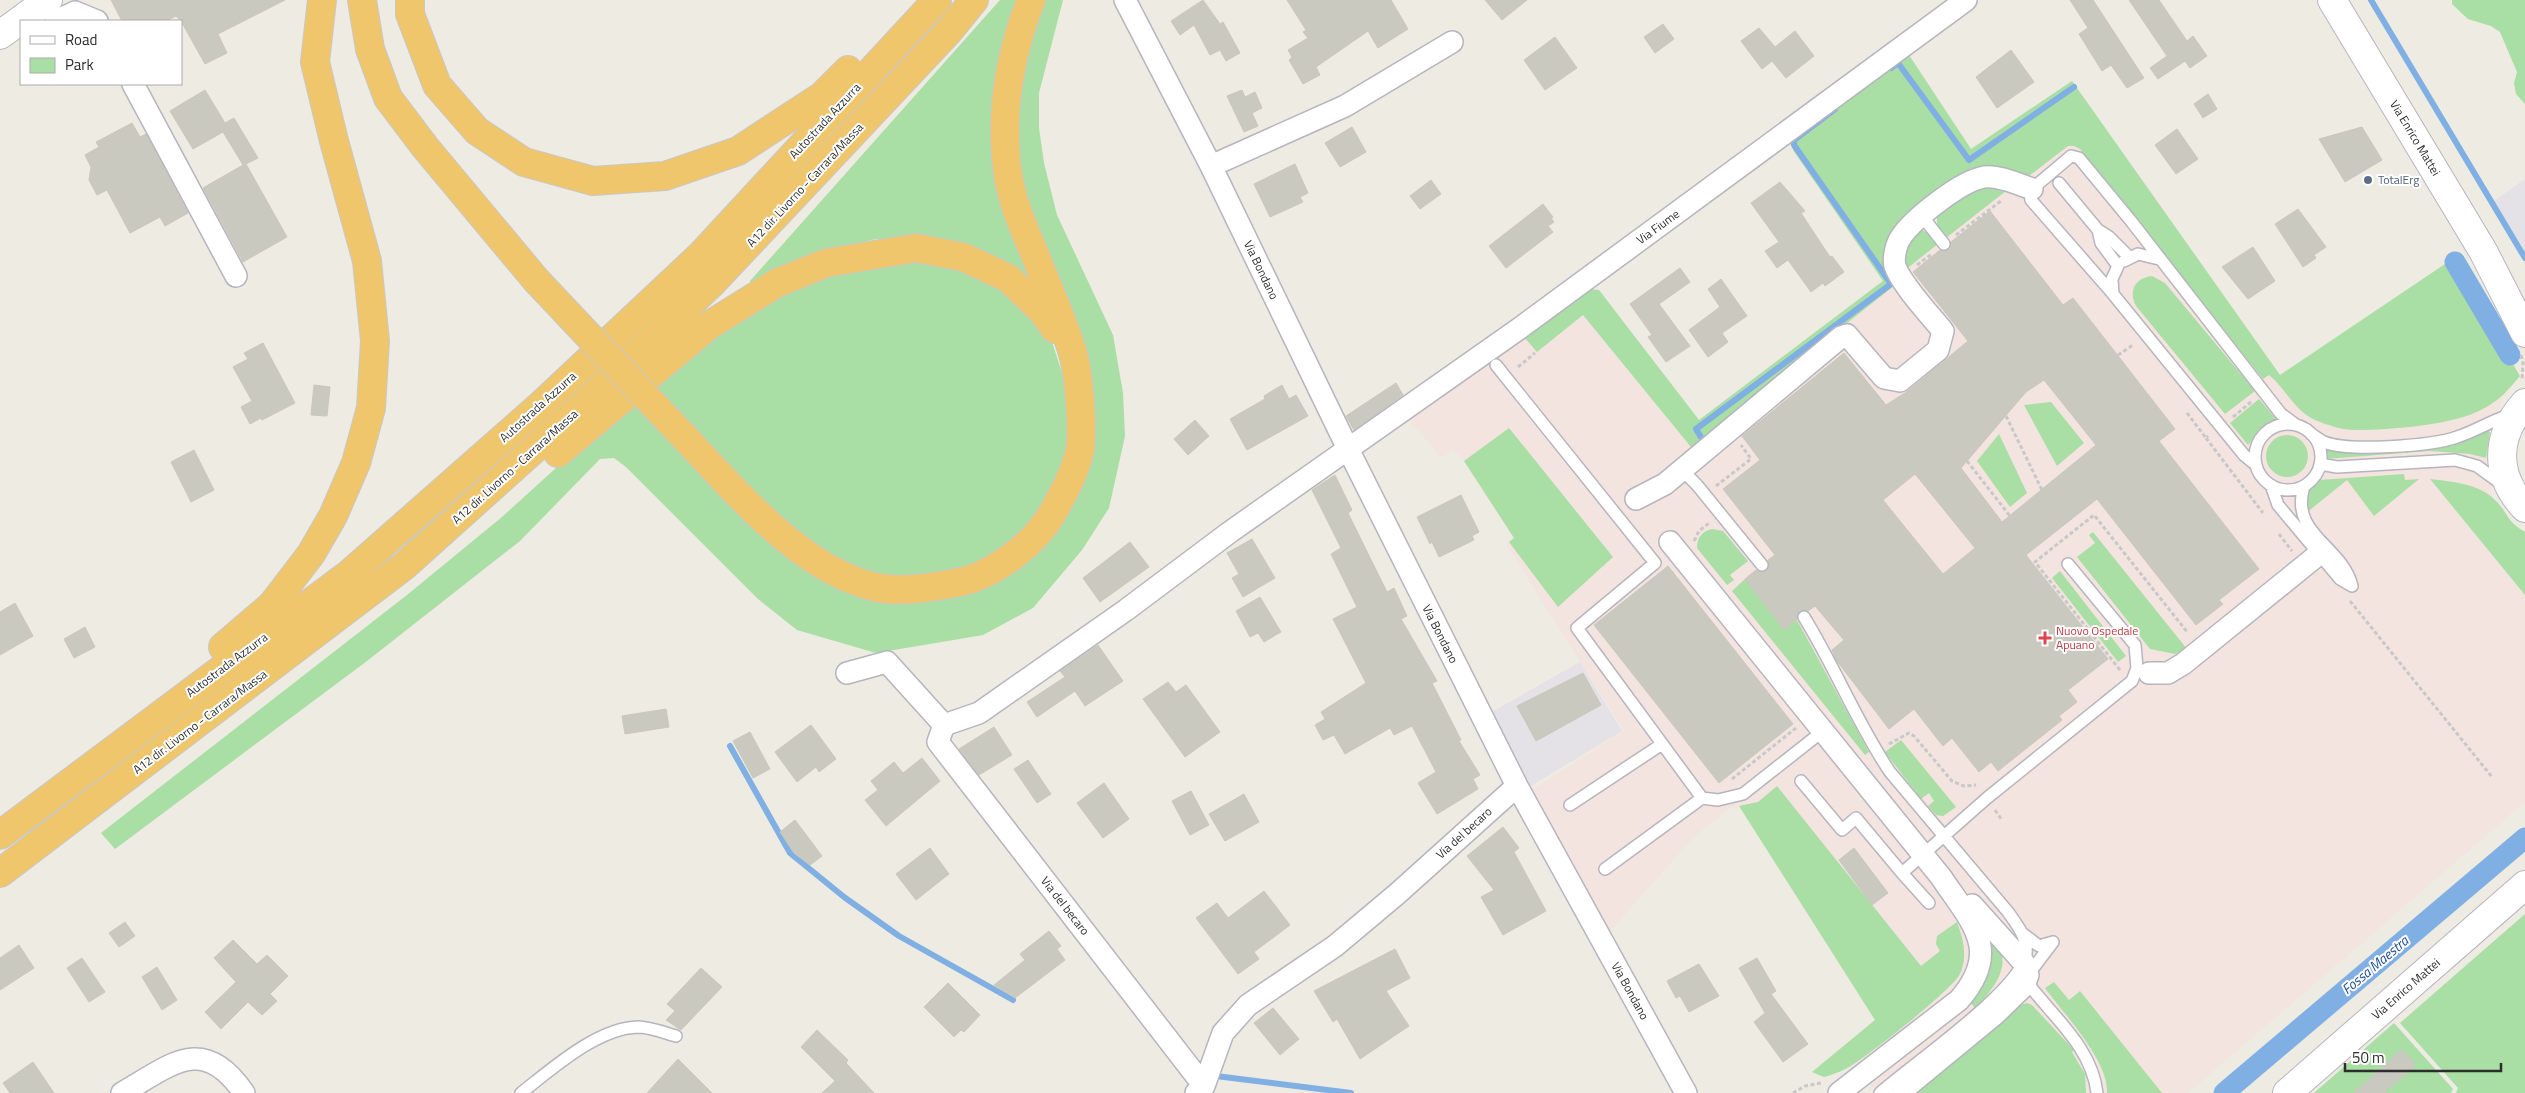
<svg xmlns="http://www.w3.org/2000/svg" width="2525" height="1093" viewBox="0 0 2525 1093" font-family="'Titillium Web',sans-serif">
<rect width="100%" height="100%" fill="#edebe2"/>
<path fill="#e4e1e7" d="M 2525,179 L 2525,252 L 2494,201 Z
M 1580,662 L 1622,731 L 1529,787 L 1492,712 Z"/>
<path fill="#f3e4e0" d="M 1905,49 L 1971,149 L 2072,81 L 2280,375 L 2451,260 L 2520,376 L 2504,395 L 2490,432 L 2487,457 L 2492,496 L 2506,517 L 2514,525 L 2525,532 L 2525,802 L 2188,1093 L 1879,1093 L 1849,1067 L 1824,1077 L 1812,1072 L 1875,1020 L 1739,806 L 1728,809 L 1692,839 L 1607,934 L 1532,790 L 1624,731 L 1506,544 L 1514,538 L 1464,461 L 1453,449 L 1442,458 L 1409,420 L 1594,288 L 1599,290 L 1699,420 L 1883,280 L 1793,150 Z"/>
<path fill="#a9dea4" d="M 1000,0 L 1020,0 L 1000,82 L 1037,285 L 919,238 L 876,239 L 821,253 L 750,284 L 750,281 Z
M 1038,0 L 1063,0 L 1039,93 L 1039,128 L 1044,163 L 1057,215 L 1113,335 L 1123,393 L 1125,436 L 1109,508 L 1082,550 L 1033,608 L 983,635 L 876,653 L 797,630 L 758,599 L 626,467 L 614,458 L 600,459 L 520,541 L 367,661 L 115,849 L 101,833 L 407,595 L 502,517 L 631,400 L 782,554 L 817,577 L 849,593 L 907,604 L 947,599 L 977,589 L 1088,466 L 1024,198 L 1018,160 L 1018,76 Z
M 2452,0 L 2525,0 L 2525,104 L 2516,94 L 2514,83 L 2517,72 L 2500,32 L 2491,26 L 2468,19 L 2452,4 Z
M 1905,49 L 1971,149 L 2072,81 L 2280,375 L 2451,260 L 2520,376 C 2509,389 2499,401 2483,409 C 2454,425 2390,430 2356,430 C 2342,430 2327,425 2315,420 C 2295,411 2285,388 2269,375 L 2263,379 L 2080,149 L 2074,146 L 2068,146 L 2025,179 L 2011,175 L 1904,225 L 1895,285 L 1691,447 L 1583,315 L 1537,352 L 1524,337 L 1588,289 L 1599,290 L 1699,420 L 1883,281 L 1793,150 L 1791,135 Z
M 1978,185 L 2011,187 L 1946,238 L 1937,226 L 1937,214 Z
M 1918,228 L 1930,234 L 1938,244 L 1905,270 L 1903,244 Z
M 921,257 L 1004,285 L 1052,342 L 1068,391 L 1070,431 L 1064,461 L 1049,498 L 1031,525 L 1001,551 L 963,572 L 890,578 L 854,570 L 794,533 L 708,445 L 653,385 L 725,323 L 836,267 Z
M 2152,276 L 2165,283 L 2255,391 L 2225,414 L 2136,306 C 2128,291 2135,278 2152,276 Z
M 2259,399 L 2277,420 L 2260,429 L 2248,445 L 2230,423 Z
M 2051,402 L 2084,443 L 2057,466 L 2024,405 Z
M 1509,428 L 1613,557 L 1558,607 L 1509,542 L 1514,538 L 1464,461 Z
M 2487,430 L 2490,432 L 2486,458 L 2470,454 L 2430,451 L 2325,459 L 2324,448 C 2371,448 2448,457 2487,430 Z
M 1999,434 L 2027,493 L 2010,507 L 1977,461 Z
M2266 456a21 21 0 1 1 42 0a21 21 0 1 1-42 0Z
M 2404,474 L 2405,480 L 2419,479 L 2374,516 L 2347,480 L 2305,514 L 2306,494 L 2319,480 Z
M 2430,479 C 2453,482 2479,483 2496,501 C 2509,514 2506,521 2525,532 L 2525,595 Z
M 1712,529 L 1723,531 L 1748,561 L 1730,575 L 1734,580 L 1727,585 L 1697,548 C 1697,538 1702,531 1712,529 Z
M 2093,532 L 2187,649 L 2175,654 L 2150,649 L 2077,557 L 2095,543 L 2089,535 Z
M 2060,571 L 2126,656 L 2118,662 L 2052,578 Z
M 1745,579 L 1784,629 L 1797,620 L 1869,752 L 1865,755 L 1732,591 Z
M 1901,740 L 1956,807 L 1943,816 L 1936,815 L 1928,806 L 1934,801 L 1929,793 L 1921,799 L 1885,752 Z
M 1777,786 L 1921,966 L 1940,951 L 1936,944 L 1937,936 L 1957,922 C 1963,938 1968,957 1960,974 C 1952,990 1868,1056 1849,1067 C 1842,1071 1832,1075 1824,1077 L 1812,1072 L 1875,1020 L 1739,806 L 1758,802 Z
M 2525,914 L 2525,1093 L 2456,1093 L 2458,1088 L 2400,1023 Z
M 1983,928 C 1988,933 1994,937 1997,943 C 2013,967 1991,992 1975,1008 L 1968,1000 Z
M 2054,982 L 2069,1000 L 2080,991 L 2162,1093 L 2107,1093 C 2109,1061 2064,1014 2045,988 Z
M 2027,1003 L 2032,1005 L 2074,1050 L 2072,1052 L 2085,1074 L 2086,1093 L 1912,1093 L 2020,1005 Z
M 2394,1023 L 2453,1089 L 2451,1093 L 2314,1093 Z"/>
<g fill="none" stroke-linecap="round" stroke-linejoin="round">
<path stroke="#80afe4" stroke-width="6" d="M 2371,0 L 2525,258
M 1891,68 L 1898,63 L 1969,160 L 2074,87
M 1702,439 L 1696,429 L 1891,284 L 1794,145 L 1794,140 L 1835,109
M 730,746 L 790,853 L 844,897 L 899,936 L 1013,1000
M 1216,1076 L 1351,1093"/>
<path stroke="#80afe4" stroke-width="21" d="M 2455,262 L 2510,355
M 2224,1093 L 2525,838"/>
</g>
<path fill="#c9c9c0" stroke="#c9c8bb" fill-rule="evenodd" d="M 111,0 L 285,0 L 218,34 L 227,53 L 205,64 L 181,21 L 176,16 L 166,21 L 122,21 Z
M 1203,0 L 1220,24 L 1223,22 L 1240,53 L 1226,61 L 1220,50 L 1210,55 L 1194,25 L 1180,35 L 1171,21 Z
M 1287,0 L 1391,0 L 1408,29 L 1378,48 L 1368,31 L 1316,67 L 1320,75 L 1303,84 L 1289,60 L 1292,57 L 1288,50 L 1308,38 L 1303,32 L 1306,30 Z
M 1485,0 L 1527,0 L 1502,20 Z
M 2070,0 L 2093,0 L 2144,78 L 2127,88 L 2111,65 L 2102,71 L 2079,34 L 2088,28 Z
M 2129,0 L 2159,0 L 2187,41 L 2193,36 L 2207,56 L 2190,68 L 2185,61 L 2158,79 L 2150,68 L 2167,56 Z
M 1663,24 L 1674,39 L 1655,53 L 1644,37 Z
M 1759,28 L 1775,47 L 1795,31 L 1814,56 L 1786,78 L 1772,61 L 1762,69 L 1741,41 Z
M 1555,37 L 1577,68 L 1545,90 L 1524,60 Z
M 2011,50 L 2034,82 L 1997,108 L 1976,77 Z
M 205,90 L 225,123 L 234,118 L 258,158 L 246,164 L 287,237 L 243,262 L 203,188 L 243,165 L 223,132 L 193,149 L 170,111 Z
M 1242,90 L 1245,97 L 1255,92 L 1262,108 L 1252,113 L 1258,126 L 1244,132 L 1227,96 Z
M 2208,94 L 2217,109 L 2203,118 L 2194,104 Z
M 132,123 L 140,137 L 146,134 L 188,213 L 165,226 L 160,217 L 130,233 L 107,190 L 97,195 L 89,180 L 91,167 L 85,155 L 99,147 L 96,142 Z
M 1352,127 L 1366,152 L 1340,167 L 1325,143 Z
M 2362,127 L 2382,160 L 2345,182 L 2319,139 Z
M 2177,129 L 2198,159 L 2176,174 L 2155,145 Z
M 1295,164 L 1308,193 L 1300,197 L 1303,202 L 1270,217 L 1254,184 Z
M 1431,180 L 1441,194 L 1420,209 L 1410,196 Z
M 1780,182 L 1805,211 L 1801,213 L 1830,257 L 1832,256 L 1844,272 L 1825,286 L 1823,283 L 1811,292 L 1788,260 L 1777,268 L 1765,251 L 1779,242 L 1751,203 Z
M 1543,204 L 1553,217 L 1551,218 L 1554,222 L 1548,226 L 1553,232 L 1506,268 L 1489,246 Z
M 2298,209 L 2326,247 L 2314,255 L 2316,258 L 2303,267 L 2275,224 Z
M 1990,211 L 2063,305 L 2073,298 L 2175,429 L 2159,441 L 2259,569 L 2219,600 L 2223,604 L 2196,625 L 2097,499 L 2026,555 L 2108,659 L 2068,690 L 2077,702 L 2059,716 L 2062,720 L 1998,771 L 1991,762 L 1979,772 L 1952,738 L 1943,746 L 1914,709 L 1889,729 L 1837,661 L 1832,650 L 1844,640 L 1815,606 L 1808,611 L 1800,611 L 1797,619 L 1784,630 L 1745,579 L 1756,570 L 1760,572 L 1766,571 L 1769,567 L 1768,560 L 1775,555 L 1723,489 L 1760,460 L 1742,436 L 1844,353 L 1886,405 L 1908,391 L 1968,341 L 1913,272 L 1940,250 L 1949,250 L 1951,242 ZM 2044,380 L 2096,445 L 2002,522 L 1961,468 L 2026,392 ZM 1915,474 L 1975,548 L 1943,574 L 1883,500 Z
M 2253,247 L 2275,281 L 2248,299 L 2222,267 Z
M 1680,268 L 1690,282 L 1659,304 L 1690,346 L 1666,362 L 1648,337 L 1652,335 L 1630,304 Z
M 1721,279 L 1747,316 L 1722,333 L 1728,342 L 1708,357 L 1689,330 L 1720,307 L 1708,289 Z
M 263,343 L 295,403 L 262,420 L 261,418 L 250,424 L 241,407 L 252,401 L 233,367 L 248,359 L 244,353 Z
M 1396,383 L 1403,395 L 1354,430 L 1346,416 Z
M 314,385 L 330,387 L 327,416 L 311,415 Z
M 1282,385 L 1289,399 L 1296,395 L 1308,416 L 1247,450 L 1230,419 L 1265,399 L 1264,396 Z
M 1195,420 L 1209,436 L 1188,455 L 1174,439 Z
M 194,450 L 214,490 L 191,502 L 171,462 Z
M 1335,475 L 1352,510 L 1348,513 L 1387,592 L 1394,588 L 1407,616 L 1401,619 L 1437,681 L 1432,683 L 1461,740 L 1459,741 L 1480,775 L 1473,779 L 1478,789 L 1437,814 L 1418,783 L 1436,772 L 1412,726 L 1394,735 L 1390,728 L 1345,754 L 1334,735 L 1323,740 L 1315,725 L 1325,719 L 1321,712 L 1366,683 L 1333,619 L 1357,607 L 1331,554 L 1341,548 L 1312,490 Z
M 1461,495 L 1479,532 L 1472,536 L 1474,540 L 1439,557 L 1432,542 L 1430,544 L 1417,517 Z
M 1252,539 L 1275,578 L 1243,597 L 1232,578 L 1239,574 L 1227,553 Z
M 1130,542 L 1149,567 L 1100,602 L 1083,578 Z
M 1668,566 L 1793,724 L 1719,783 L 1594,625 Z
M 1260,597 L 1281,632 L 1264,642 L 1258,633 L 1250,637 L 1236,611 Z
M 15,603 L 33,636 L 0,655 L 0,612 Z
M 85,627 L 95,647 L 74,658 L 64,639 Z
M 1098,645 L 1123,681 L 1085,706 L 1075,691 L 1037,717 L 1027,702 L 1065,677 L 1060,671 Z
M 1583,673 L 1601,705 L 1536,741 L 1517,706 Z
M 1168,682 L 1176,692 L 1186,685 L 1220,732 L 1185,757 L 1143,699 Z
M 666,709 L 669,727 L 625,734 L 622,716 Z
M 811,725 L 836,759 L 819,772 L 816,767 L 797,782 L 775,752 Z
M 994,727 L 1012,755 L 979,775 L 959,749 Z
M 750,732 L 770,769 L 753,778 L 733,741 Z
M 922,758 L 940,781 L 886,826 L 865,800 L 878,790 L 871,781 L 894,762 L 903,773 Z
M 1028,760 L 1051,794 L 1037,803 L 1014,769 Z
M 1104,783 L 1129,819 L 1103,838 L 1077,803 Z
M 1191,791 L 1209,825 L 1190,835 L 1172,801 Z
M 1244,794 L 1259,822 L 1225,841 L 1209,814 Z
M 795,820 L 822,856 L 810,865 L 794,853 L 780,832 Z
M 1503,827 L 1519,848 L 1514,852 L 1546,911 L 1503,935 L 1481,897 L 1494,890 L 1467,856 Z
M 930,848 L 949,874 L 916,900 L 896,874 Z
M 1854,848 L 1888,893 L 1872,905 L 1839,860 Z
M 1264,891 L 1290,925 L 1254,952 L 1259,959 L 1238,974 L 1196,918 L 1217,903 L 1228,918 Z
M 125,922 L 135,936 L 119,947 L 109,933 Z
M 1049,931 L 1061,946 L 1057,949 L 1065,960 L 1015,998 L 994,985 L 1025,960 L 1020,954 Z
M 233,940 L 257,964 L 267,955 L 288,976 L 270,994 L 277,1001 L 262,1015 L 248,1002 L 221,1029 L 205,1012 L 236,982 L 214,958 Z
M 19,945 L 34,968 L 0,990 L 0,958 Z
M 1395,949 L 1410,978 L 1386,991 L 1409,1026 L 1360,1059 L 1337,1019 L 1333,1022 L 1314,991 Z
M 82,958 L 105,992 L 89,1002 L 67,968 Z
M 1757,958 L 1776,991 L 1771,994 L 1808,1044 L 1783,1062 L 1754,1022 L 1765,1013 L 1739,968 Z
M 1699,964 L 1719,996 L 1689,1012 L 1680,996 L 1676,998 L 1667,981 Z
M 157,967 L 177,1000 L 162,1010 L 142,977 Z
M 701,968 L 722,987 L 681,1030 L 666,1020 L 675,1011 L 667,1004 Z
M 948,983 L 980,1015 L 964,1032 L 961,1030 L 954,1037 L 924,1007 Z
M 1273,1008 L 1299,1039 L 1280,1055 L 1254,1023 Z
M 817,1030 L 848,1060 L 846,1063 L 874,1093 L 822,1093 L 835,1081 L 801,1047 Z
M 2402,1049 L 2416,1065 L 2384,1093 L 2353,1093 Z
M 678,1059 L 712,1093 L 647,1093 Z
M 33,1062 L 54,1093 L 10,1093 L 3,1083 Z"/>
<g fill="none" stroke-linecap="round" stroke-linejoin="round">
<defs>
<path id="lane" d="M 2059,183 L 2098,230
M 1922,216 L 1944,244
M 2124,261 L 2138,254 L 2159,259
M 2113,294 L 2112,279 L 2118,266 L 2101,243 L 2098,230 L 2109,237 L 2129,257
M 1496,365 L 1655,563 L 1577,628 L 1702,798 L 1718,800 L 1743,794 L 1823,731
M2255 457a33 33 0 1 1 66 0a33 33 0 1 1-66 0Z
M 2311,434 C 2315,436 2319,440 2324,442 C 2347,452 2432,446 2457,437 C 2476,431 2492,420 2510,415
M 2320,464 L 2337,467 L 2455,460 L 2477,466 L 2503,485
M 2256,465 L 2244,455 L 2113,294 L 2031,200 L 2030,193 L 2032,189 L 2071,156 L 2079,158 L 2131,221 L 2281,414 L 2296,425
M 1679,472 L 1686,474 L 1697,485 L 1762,565
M 2271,485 L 2278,505 L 2340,579 L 2352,586
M 2304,486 C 2289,535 2342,545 2352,586
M 1804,617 C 1835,667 1857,723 1890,772 L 2008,912 C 2017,925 2028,938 2026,954 C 2022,989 1910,1066 1880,1093
M 1801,781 L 1842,830 L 1856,818 L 1902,873
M 1570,805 L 1662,744
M 1605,869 L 1702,798
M 1929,903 L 1902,873 L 1987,798 L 2132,681 L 2137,668 L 2135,645 L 2068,564
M 2022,933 L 2039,946 L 2053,942
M 2028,975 L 2053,942
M 2026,981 C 2052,1016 2092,1047 2097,1093
M 521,1093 C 552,1069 597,1028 638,1027 C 650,1027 665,1033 676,1036"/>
<path id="street" d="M 1125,0 L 1211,166 L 1348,449 L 1517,786 L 1686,1093
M 56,21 L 75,12 L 97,21
M 133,84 L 236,276
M 1211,166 L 1345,106 L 1452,42
M 1636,499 L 1665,484 L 1841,337 L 1847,335 L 1884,378 L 1900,381 L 1938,350 L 1943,331 C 1930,315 1901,284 1895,266 C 1893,258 1896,244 1901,237 C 1914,218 1961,181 1984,177 C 1999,175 2018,184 2032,189
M 1670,542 L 1941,877 C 1971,922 2003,950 1959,1000 L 1839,1093
M 847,673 L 887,662 L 944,725 L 979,713 L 1126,610 L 1230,532 L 1520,328 L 1966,0
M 2149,673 L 2168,673 L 2183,664 L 2319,554
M 944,725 L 938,742 L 1204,1086
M 122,1093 C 171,1065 203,1033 244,1093
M 1196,1093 L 1204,1086 L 1223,1033 L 1248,1005 L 1335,946 L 1397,894 L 1517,786
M 1899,1093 L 1994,1015 L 2024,986 L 2028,975 L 2024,963 L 1972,905"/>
<path id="secondary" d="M 2332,0 L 2483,251 L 2525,333
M 0,35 L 48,0
M 2525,403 C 2495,436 2494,475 2525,508
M 2287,1093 L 2525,885"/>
<path id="highway" d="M 362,0 L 370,49 L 388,98 L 425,147 L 536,280
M 410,0 L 410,14 L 437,85 L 477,131 L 524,162 L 593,181 L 665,176 L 738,151 L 822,96 L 848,70
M 669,421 C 725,478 795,569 875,587 C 902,593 934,587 960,582 C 994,575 1035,543 1052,514 C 1063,494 1075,473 1080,450 C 1083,428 1079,375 1073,354 C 1063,319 1046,284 1033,250 C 1022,225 1010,196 1007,168 C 1000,110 1010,54 1031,0
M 558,453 L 708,326 L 777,283 L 826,263 L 916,248 L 963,257 L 1008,278 L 1044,313 L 1055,329
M 223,647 L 272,605 L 311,554 L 333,516 L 356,463 L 371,408 L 375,341 L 367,261 L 334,141 L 315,62 L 322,0
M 0,835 L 349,574 L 542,404 L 701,255 L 937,0
M 0,873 L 404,566 L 580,408 L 713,282 L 948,32 L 974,0"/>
</defs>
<use href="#lane" stroke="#b6b5bf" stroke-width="14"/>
<use href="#street" stroke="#b6b5bf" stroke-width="24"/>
<use href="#secondary" stroke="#b6b5bf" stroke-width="30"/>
<use href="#highway" stroke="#c8c8c8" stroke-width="30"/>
<path stroke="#c8c8c8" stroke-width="3" stroke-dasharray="4 2.5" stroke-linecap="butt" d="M 1956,235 L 2001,201
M 1917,265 L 1932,254
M 2118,355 L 2133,345
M 2521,355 L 2523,363 L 2522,380
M 1518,367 L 1535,353
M 2187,413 L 2206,438 L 2208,436
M 2006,416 L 2042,490
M 2233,417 L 2251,402
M 2206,438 L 2263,513
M 1967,461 L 2010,516
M 1716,486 L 1751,459 L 1741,445
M 2279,534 L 2292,551
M 1694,541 L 1699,531 L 1709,523
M 2350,601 L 2492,777
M 2120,670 L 2035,562 L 2094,515 L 2188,633
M 1889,744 L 1909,733 L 1914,736 L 1952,781 L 1964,786 L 1976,785
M 1732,779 L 1796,728
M 1995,810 L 2002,820
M 1793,1093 L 1805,1086 L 1821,1083"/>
<use href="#lane" stroke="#fff" stroke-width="11"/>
<use href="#street" stroke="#fff" stroke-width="21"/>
<use href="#secondary" stroke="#fff" stroke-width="28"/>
<use href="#highway" stroke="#efc66b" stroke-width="28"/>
<defs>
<path id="highway-bridge" d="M 536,280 L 669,421"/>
</defs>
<use href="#highway-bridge" stroke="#c8c8c8" stroke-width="30" stroke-linecap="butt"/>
<use href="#highway-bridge" stroke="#efc66b" stroke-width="28"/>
</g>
<circle fill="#5c6f8a" stroke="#fff" stroke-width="2" cx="2368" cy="180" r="5"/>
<path fill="#e0444e" stroke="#fff" stroke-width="2" d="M2042.5 630.5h5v5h5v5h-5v5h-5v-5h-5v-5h5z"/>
<g text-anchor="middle" stroke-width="4" stroke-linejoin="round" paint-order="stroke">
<g font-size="12" fill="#2d2d2d" stroke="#fff">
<text transform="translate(825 121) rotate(-47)" y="4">Autostrada Azzurra</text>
<text transform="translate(2415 138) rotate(59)" y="4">Via Enrico Mattei</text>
<text transform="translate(805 185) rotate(-47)" y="4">A12 dir. Livorno - Carrara/Massa</text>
<text transform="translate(1658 227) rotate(-36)" y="4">Via Fiume</text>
<text transform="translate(1261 270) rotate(64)" y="4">Via Bondano</text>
<text transform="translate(538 407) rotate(-42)" y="4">Autostrada Azzurra</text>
<text transform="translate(515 467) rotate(-42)" y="4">A12 dir. Livorno - Carrara/Massa</text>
<text transform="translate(1440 634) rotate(63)" y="4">Via Bondano</text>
<text transform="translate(227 665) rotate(-37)" y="4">Autostrada Azzurra</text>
<text transform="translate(200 722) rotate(-37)" y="4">A12 dir. Livorno - Carrara/Massa</text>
<text transform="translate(1464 833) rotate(-42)" y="4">Via del becaro</text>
<text transform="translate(1065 906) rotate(52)" y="4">Via del becaro</text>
<text transform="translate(2406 989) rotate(-41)" y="4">Via Enrico Mattei</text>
<text transform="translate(1630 991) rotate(61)" y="4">Via Bondano</text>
</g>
<g font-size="12" fill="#4e5e75" stroke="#fff" text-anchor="start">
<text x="2378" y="184">TotalErg</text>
</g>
<g font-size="12" fill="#be3a42" stroke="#fff" text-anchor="start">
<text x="2056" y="635">Nuovo Ospedale<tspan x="2056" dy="14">Apuano</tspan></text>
</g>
<g font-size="14" font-style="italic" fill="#1b4b94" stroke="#fff">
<text transform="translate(2375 965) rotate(-40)" y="5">Fossa Maestra</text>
</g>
</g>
<rect x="20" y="20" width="162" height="65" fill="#ffffff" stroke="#ababab"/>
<rect x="30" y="36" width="25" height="8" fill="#ffffff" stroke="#ababab"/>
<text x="65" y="45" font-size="15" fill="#2d2d2d">Road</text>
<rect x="30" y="58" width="25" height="15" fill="#a9dea4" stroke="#ababab"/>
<text x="65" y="70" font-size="15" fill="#2d2d2d">Park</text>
<path d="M2345 1063v8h156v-8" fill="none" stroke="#2d2d2d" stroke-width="2.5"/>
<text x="2352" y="1063" font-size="15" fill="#2d2d2d" stroke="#ffffff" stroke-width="4" paint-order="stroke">50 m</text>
</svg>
